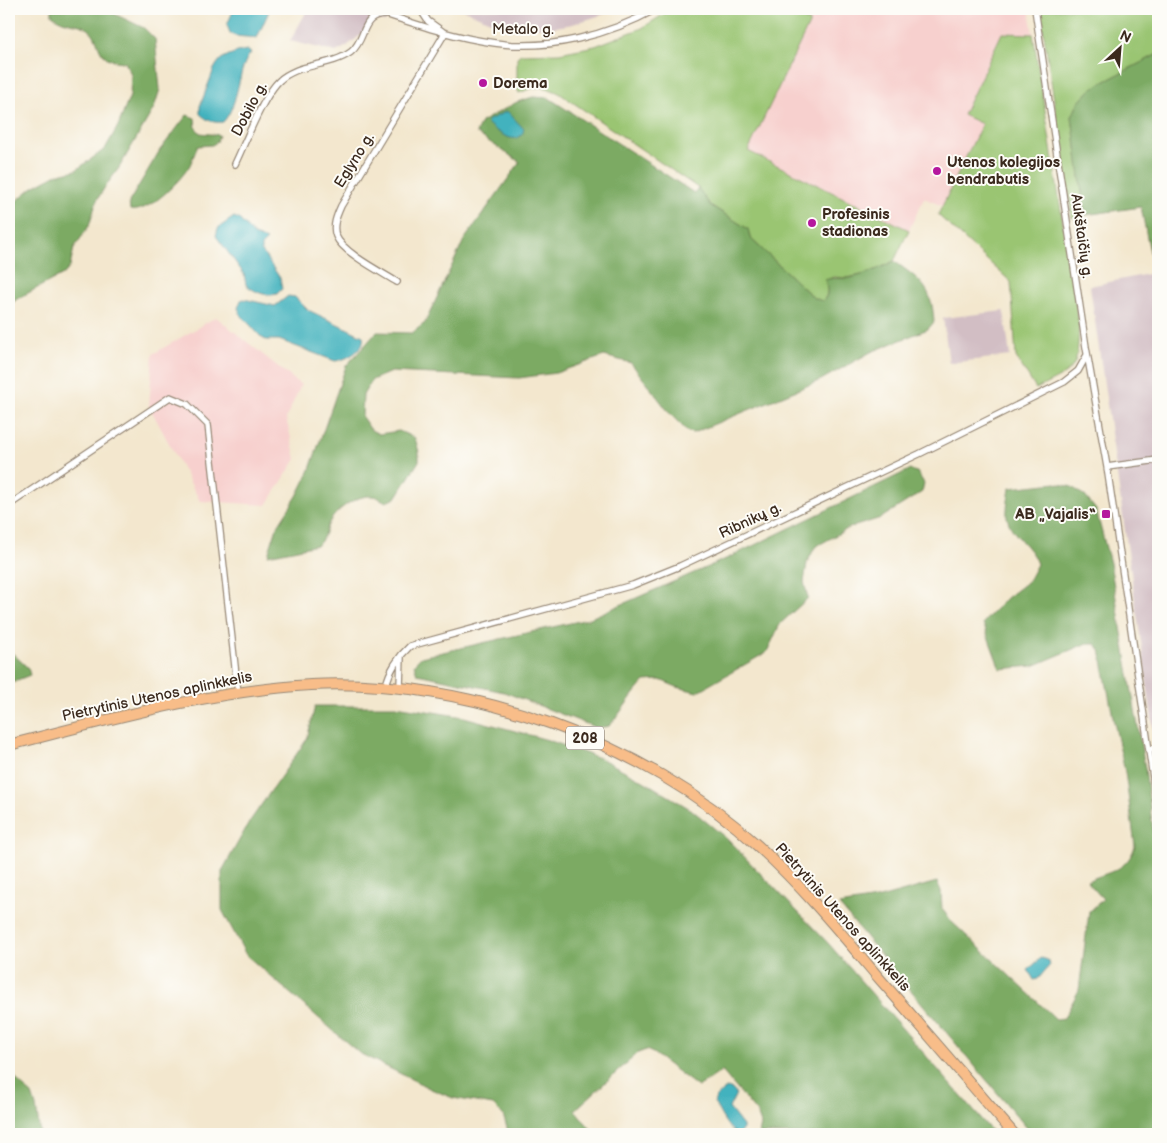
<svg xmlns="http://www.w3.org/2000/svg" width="1167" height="1143" viewBox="0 0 1167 1143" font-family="'Balsamiq Sans',sans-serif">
<rect width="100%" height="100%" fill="#fdfcf7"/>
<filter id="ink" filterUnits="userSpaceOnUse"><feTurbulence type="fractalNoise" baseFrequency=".02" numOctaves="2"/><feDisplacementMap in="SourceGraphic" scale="10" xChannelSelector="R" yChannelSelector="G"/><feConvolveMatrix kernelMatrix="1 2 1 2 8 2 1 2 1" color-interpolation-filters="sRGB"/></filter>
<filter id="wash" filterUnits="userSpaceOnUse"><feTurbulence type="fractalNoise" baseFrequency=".0096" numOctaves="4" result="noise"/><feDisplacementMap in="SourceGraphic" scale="20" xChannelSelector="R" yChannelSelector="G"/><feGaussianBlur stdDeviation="1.12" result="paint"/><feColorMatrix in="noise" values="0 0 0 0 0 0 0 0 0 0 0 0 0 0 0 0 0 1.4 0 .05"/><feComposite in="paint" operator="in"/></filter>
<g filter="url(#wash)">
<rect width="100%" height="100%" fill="#f3e7ce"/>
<path fill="#f7d0ce" d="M 783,9 L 1029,9 L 1033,34 L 1002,33 L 964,115 L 982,124 L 942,206 L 924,198 L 909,230 L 747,151 L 810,23 Z
M 216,317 L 301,385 L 286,418 L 296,459 L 267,505 L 200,501 L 149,406 L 153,354 Z"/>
<path fill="#d2bec4" d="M 308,9 L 392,9 L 385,22 L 376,20 L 367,30 L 347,46 L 336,52 L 290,41 Z
M 462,9 L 620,9 L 573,24 L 556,27 L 509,29 Z
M 1158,272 L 1158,761 L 1090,286 Z
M 1004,311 L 1010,356 L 949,363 L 943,318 Z"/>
<path fill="#9ac572" stroke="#6a7848" d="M 672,9 L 783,9 L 810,22 L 748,151 L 909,230 L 894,261 L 871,273 L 846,278 L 834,277 L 826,280 C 827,288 829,296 822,301 L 814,298 L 750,238 L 748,229 L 710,205 L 698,188 L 559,93 C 541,85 537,86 519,93 L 517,88 L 517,57 L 521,54 L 559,53 L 595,46 L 642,28 Z
M 1040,9 L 1158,9 L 1158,54 L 1092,88 L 1079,102 L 1072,116 L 1085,215 L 1072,218 Z
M 1002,33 L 1033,34 L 1079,324 C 1077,371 1078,368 1036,389 L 1016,357 L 1011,282 L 938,215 L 982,124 L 963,115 Z"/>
<path fill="#7baa64" stroke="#5b6a41" d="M 52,9 L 104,9 L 144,28 L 155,39 L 160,89 L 154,108 L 119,168 L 105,187 L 97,200 L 89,226 L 74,248 L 70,267 L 65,273 L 17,299 L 9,307 L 9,207 L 33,187 L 55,175 L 76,170 L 105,149 L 118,126 L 130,96 L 131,74 L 125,62 C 90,61 105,37 85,27 C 80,24 72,24 66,22 C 61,21 57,18 52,15 Z
M 1158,54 L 1158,272 L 1154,273 L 1141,207 L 1085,215 L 1072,116 L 1079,102 L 1092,88 Z
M 533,97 L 549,98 L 694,193 L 698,188 L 710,205 L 748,229 L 750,238 L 814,298 L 822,301 C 830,296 827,288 825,280 C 834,277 840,279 849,278 C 865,275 879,269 894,261 C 921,281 932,286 934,322 L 928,329 L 871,352 L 821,380 L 693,433 L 688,432 L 671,415 L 631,363 L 604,356 L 556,373 L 519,378 L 391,372 L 372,380 L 363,395 L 362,417 L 371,430 L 379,434 L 399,431 L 415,438 L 419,452 L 419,461 L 396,498 L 386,502 C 382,500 377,496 371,496 C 356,495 334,511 328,525 C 324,533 324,540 317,545 L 268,555 L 277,527 L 297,496 L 309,472 L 346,366 L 377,332 L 412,333 L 425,323 L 464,240 L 520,162 L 476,133 L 481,122 L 517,102 Z
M 187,115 L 195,118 L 196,128 L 200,133 L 219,135 L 217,142 L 212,145 L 198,146 C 194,153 192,164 186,171 C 176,185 147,214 130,210 L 129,202 L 160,150 Z
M 909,470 L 917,472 L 924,483 L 922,492 L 881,518 L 849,528 L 815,547 L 807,563 L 804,582 L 808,598 L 780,624 L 767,652 L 697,692 L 677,687 L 660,680 L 645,681 C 631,695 622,712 609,726 L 597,728 L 504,692 L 417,674 L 414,664 L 421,657 L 588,619 L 728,558 Z
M 1056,483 L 1072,487 L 1085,496 L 1096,510 L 1110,563 L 1145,768 L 1158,869 L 1158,1134 L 1032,1134 L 839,905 L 876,899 L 937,882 L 941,891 L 942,909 L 953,923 L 1056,1019 L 1064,1018 L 1079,990 L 1089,912 L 1103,899 L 1087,881 C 1109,871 1127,872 1135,846 L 1125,772 L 1114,722 L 1100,650 L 1096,644 L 1085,644 L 1033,666 L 1000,669 L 983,623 L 1006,598 L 1028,581 L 1037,564 C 1032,546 1010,535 1007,517 C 1006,508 1009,497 1010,488 Z
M 9,650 L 28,668 L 30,675 L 15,681 L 9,681 Z
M 315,706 L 396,706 L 464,717 L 548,740 L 602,759 L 640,779 L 692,810 L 726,838 L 828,943 L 994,1134 L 759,1134 L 761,1124 L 757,1113 L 722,1071 L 698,1087 L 653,1053 L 646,1050 L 638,1053 L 575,1110 L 595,1134 L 509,1134 L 503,1115 L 493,1105 L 453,1098 L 431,1089 L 359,1053 L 246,955 L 222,910 L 222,871 L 250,821 L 307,739 Z
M 9,1070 L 20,1084 L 32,1094 L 36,1106 L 40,1134 L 9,1134 Z"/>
<path fill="#43b2be" stroke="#3f6e6e" d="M 234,9 L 270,9 L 257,38 L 235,36 L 230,33 L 227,25 Z
M 247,50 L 251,53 C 237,68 240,104 223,122 C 213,123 208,121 200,114 L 200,106 L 214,69 L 217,64 L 221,59 L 229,55 L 237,52 Z
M 507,111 L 524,129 C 519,149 497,132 488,124 L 487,121 Z
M 234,217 L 239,219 L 254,235 L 267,240 L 261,246 L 261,250 L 280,278 L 282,289 L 277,294 C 266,297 255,292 246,285 L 244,274 L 216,236 L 218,228 Z
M 288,296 L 295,297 L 308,310 L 363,336 C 366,350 346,360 335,361 L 279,340 L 266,340 L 262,338 L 241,315 L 238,308 L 241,300 L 244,299 L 275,306 Z
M 1041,958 L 1048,960 L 1050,965 L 1038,979 L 1034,980 L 1028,970 Z
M 727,1088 L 733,1090 L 736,1094 L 729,1108 L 743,1126 L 743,1129 L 739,1134 C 728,1132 720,1112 714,1103 L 716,1097 Z"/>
</g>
<g filter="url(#ink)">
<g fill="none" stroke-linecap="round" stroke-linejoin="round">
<defs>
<path id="minor" d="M 420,9 L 428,21 L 442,31
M 1035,9 L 1086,347 L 1107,467 L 1158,811
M 235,164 C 245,143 264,94 280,80 C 285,75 290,73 297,70 C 314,64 336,63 351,52 C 368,38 359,14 388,15 C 424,27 458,38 495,43 C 549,51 609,35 656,9
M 397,282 C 381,272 342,252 336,236 C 332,226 337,215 341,206 L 445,33
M 1107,467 L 1158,460
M 9,505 L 170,397 L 187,404 L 208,425 L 238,693
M 386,686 C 389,671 399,656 410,646 L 633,585 L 680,566 L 919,454 L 1064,382 L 1078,371 L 1087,355
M 400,687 L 401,656
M 1149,749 L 1158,748"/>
<path id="trunk" d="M 9,745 C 108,720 208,691 311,685 C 465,677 644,741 758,846 C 802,886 840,932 878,977 C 924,1029 969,1082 1014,1134"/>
</defs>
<use href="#minor" stroke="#978876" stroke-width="8"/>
<use href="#trunk" stroke="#978876" stroke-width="12"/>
<use href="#minor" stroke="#fff" stroke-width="5.5"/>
<use href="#trunk" stroke="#f8bd89" stroke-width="10"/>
</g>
</g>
<g fill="#b5179e" stroke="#fdfcf7" stroke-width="2">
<circle cx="483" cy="83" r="5"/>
<circle cx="937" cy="171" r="5"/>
<circle cx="812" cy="223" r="5"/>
<rect x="1101" y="509" width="10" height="10" rx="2.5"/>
</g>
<g text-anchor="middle" stroke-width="4" stroke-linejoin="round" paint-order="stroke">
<rect fill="#fdfcf7" stroke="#75695f" stroke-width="1" x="566" y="726.5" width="38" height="23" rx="4"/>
<g font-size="14" font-weight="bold" fill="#3b2a1e">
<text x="585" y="743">208</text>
</g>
<g font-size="15" fill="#3b2a1e" stroke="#fdfcf7">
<text x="523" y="34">Metalo g.</text>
<text transform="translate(249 109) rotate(-62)" y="5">Dobilo g.</text>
<text transform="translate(354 160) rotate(-58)" y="5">Eglyno g.</text>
<text transform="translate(1082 236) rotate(82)" y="5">Aukštaičių g.</text>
<text transform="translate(750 520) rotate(-25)" y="5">Ribnikų g.</text>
<text transform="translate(157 696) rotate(-12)" y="5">Pietrytinis Utenos aplinkkelis</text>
<text transform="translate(843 917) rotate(48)" y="5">Pietrytinis Utenos aplinkkelis</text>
</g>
<g font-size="15" font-weight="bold" fill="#3b2a1e" stroke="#fdfcf7" text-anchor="start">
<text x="493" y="88">Dorema</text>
<text x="947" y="167">Utenos kolegijos<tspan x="947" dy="17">bendrabutis</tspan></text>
<text x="822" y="219">Profesinis<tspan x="822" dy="17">stadionas</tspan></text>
<text x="1096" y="519" text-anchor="end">AB „Vajalis“</text>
</g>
</g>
<rect width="1167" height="1143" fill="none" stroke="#fdfcf7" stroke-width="30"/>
<g transform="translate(1120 48) rotate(26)" stroke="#fdfcf7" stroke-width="4" paint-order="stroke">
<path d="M0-4L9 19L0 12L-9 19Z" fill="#3b2a1e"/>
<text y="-8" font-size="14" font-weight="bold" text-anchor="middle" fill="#3b2a1e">N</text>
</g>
</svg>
